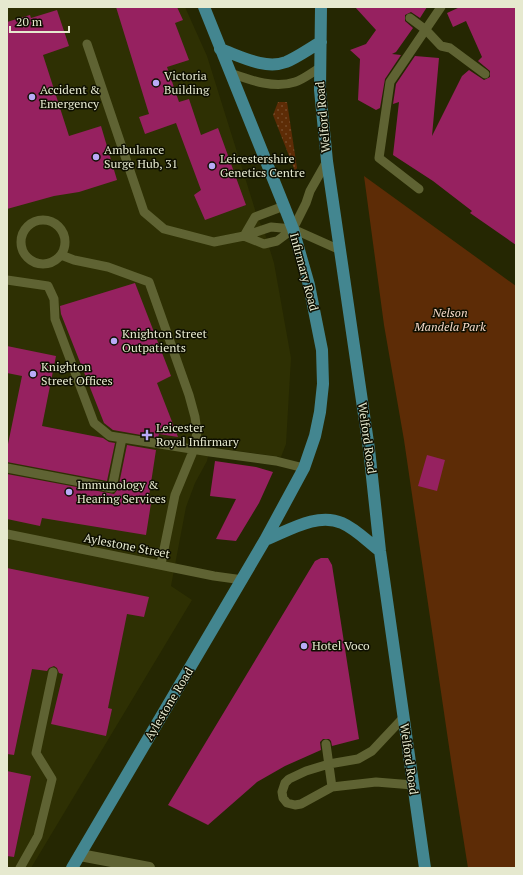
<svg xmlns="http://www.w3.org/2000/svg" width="523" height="875" viewBox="0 0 523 875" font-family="'PT Serif',serif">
<defs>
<pattern id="grass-dots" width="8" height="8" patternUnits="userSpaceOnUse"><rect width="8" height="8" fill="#5d2c06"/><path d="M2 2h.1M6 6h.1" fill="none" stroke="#744b29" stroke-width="1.8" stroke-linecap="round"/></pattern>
</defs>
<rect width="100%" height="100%" fill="#252702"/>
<path fill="#2e3003" d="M 7,7 L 185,7 L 207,56 L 257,216 L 265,234 L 274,263 L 291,358 L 286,444 L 281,457 L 210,447 L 207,461 L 195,483 L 186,507 L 171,586 L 192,600 L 31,868 L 7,868 Z"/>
<path fill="url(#grass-dots)" d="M 278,102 L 287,102 L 297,168 L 295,171 L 273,115 Z"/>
<path fill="#5d2c06" d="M 364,176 L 516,286 L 516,868 L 468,868 L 452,767 L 404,440 L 384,325 Z"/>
<path fill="#962160" d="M 116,7 L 177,7 L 183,20 L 175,23 L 189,60 L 167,67 L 179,102 L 189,99 L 201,135 L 218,128 L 246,205 L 205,220 L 194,195 L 201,190 L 176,123 L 145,134 L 139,117 L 149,114 Z
M 355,7 L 427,7 L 420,18 L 411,12 L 405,15 L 405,21 L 413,28 L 396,52 L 392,54 L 401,55 L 385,79 L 380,108 L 376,110 L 358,100 L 360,59 L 350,50 L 366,44 L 376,30 Z
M 460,7 L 516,7 L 516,245 L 470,213 L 472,211 L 433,181 L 393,155 L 399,102 L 393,104 L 396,84 L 415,56 L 439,58 L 432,136 L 462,76 L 469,70 L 484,80 L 490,77 L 490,71 L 478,61 L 482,57 L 466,21 L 453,27 L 447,13 Z
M 57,10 L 69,46 L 43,55 L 69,136 L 101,126 L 117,180 L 79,192 L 54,196 L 7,209 L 7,22 L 30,15 L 31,18 Z
M 135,283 L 171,376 L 157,383 L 178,437 L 159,434 L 158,438 L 113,430 L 104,423 L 61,314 L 60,306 Z
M 7,346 L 56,356 L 42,426 L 103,438 L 109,442 L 115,443 L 107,481 L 7,462 L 7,449 L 22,376 L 7,373 Z
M 127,445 L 156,450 L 149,496 L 152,497 L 146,535 L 42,518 L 40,526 L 7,519 L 7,474 L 114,494 L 118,489 Z
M 427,455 L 445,460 L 437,491 L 418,486 Z
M 215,461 L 256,467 L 273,472 L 259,503 L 236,541 L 216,539 L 236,499 L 210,496 Z
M 321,558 L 328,558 L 332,565 L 359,739 L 332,746 L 331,741 L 329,739 L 323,739 L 320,742 L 321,750 L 285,766 L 257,782 L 208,825 L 168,805 L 315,561 Z
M 7,568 L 149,597 L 144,617 L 127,614 L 108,708 L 112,709 L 106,736 L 51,724 L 63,674 L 59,673 L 57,668 L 54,666 L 49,668 L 47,671 L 32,669 L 14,755 L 7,754 Z
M 7,771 L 31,776 L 14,857 L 7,856 Z"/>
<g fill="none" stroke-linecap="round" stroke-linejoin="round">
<path stroke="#5f6333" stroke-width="9" d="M 410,18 L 426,30 L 441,46 L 450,48 L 485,74
M 87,44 L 144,212 L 164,229 L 214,242 L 244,236 L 271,227 L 293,229 L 340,250
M 230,73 C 250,80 274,89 295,82 C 304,79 312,72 320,68
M 419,189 L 379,158 L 390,82 L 441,7
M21 242a22 22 0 1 1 44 0a22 22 0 1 1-44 0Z
M 244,236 L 264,244 L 277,241 L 293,229 L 306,203 L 310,191 L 327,161
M 244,236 L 255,217 L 284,206
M 61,255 L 74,260 L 108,267 L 149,282 L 189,395 L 195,417 L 197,432 L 194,449 L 175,495 L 161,564
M 7,280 L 48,286 L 54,299 L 55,319 L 94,423 L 110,436 L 210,452 L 276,461 L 304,468
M 7,468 L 112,488 L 122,438
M 7,534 L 214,576 L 243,580
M 403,718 L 372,751 L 358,759 L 329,764 L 306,771 L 289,779 L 285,783 L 282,792 L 283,798 L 287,803 L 295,805 L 301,804 L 332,787 L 376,782 L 413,785
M 326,744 L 332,787
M 20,868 L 38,836 L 52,779 L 36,753 L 53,672"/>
<path stroke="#5f6333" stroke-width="12" d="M 80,855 L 149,868"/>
<path stroke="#438690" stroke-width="12" d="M 321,7 L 320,90 L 327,161 L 369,449 L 380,551 L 425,868
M 220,49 C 240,56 265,70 286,62 C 298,57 310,48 321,42
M 265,540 C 288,531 317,512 342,523 C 356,529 368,542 380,551
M 72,868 L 265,540 L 304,468 L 315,436 L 320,412 L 323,384 L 322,350 L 309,285 L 293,229 L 284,206 L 204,7"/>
</g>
<g fill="#b9abf7" stroke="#0e0f00" stroke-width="1.5">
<circle cx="156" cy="83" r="4"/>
<circle cx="32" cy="97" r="4"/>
<circle cx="96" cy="157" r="4"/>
<circle cx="212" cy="166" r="4"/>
<circle cx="114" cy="341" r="4"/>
<circle cx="33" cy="374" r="4"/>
<path d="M145 429h4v4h4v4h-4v4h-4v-4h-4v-4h4z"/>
<circle cx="69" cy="492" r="4"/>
<circle cx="304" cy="646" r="4"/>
</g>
<g text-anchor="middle" stroke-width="3" stroke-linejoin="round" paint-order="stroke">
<g font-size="12" fill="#e6e9cf" stroke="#0e0f00" text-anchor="start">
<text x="164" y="80">Victoria<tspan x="164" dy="14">Building</tspan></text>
<text x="40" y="94">Accident &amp;<tspan x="40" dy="14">Emergency</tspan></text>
<text x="104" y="154">Ambulance<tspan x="104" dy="14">Surge Hub, 31</tspan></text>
<text x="220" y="163">Leicestershire<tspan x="220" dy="14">Genetics Centre</tspan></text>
<text x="122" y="338">Knighton Street<tspan x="122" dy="14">Outpatients</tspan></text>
<text x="41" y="371">Knighton<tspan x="41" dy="14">Street Offices</tspan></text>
<text x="156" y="432">Leicester<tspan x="156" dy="14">Royal Infirmary</tspan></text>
<text x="77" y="489">Immunology &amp;<tspan x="77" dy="14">Hearing Services</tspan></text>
<text x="312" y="650">Hotel Voco</text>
</g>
<g font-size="12" fill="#e6e9cf" stroke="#0e0f00">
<text transform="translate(323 117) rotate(-95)" y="4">Welford Road</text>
<text transform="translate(304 272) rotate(75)" y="4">Infirmary Road</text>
<text transform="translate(367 438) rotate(82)" y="4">Welford Road</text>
<text transform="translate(127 546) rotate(11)" y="4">Aylestone Street</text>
<text transform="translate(169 704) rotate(-59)" y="4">Aylestone Road</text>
<text transform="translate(409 759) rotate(82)" y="4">Welford Road</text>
</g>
<g font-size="12" font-style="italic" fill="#f5d9c8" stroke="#0e0f00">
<text x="450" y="317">Nelson<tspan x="450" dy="14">Mandela Park</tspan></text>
</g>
</g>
<rect width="523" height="875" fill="none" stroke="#e6e9cf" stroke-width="16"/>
<path d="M10 26v6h59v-6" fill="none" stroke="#e6e9cf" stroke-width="2"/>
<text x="16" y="26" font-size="12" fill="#e6e9cf" stroke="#0e0f00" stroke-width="3" paint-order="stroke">20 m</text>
</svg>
